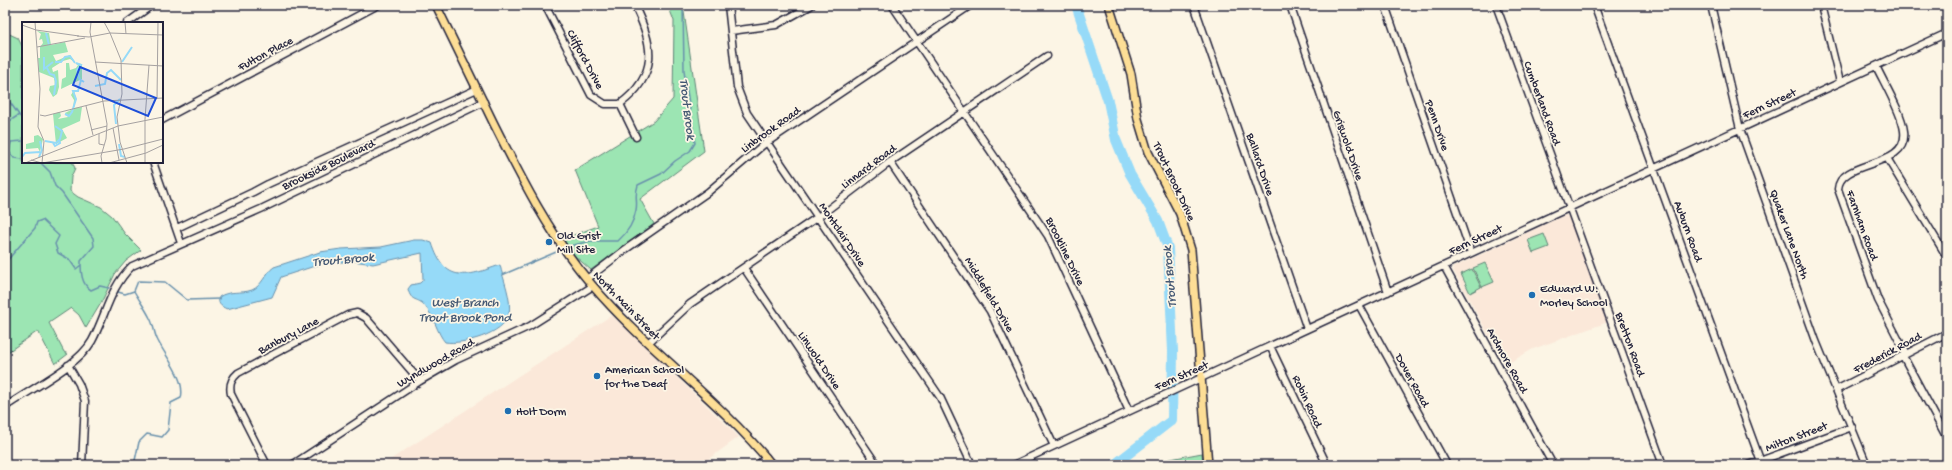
<svg xmlns="http://www.w3.org/2000/svg" width="1952" height="470" viewBox="0 0 1952 470" font-family="'Gochi Hand',sans-serif">
<rect width="100%" height="100%" fill="#fcf5e5"/>
<filter id="ink" filterUnits="userSpaceOnUse"><feTurbulence type="fractalNoise" baseFrequency=".025" numOctaves="2"/><feDisplacementMap in="SourceGraphic" scale="8" xChannelSelector="R" yChannelSelector="G"/><feConvolveMatrix kernelMatrix="1 2 1 2 8 2 1 2 1" color-interpolation-filters="sRGB"/></filter>
<g filter="url(#ink)">
<path fill="#fbe8d9" d="M 1565,215 L 1570,218 L 1608,322 L 1533,349 L 1505,365 L 1452,268 Z
M 612,315 L 739,437 L 700,465 L 382,465 Z"/>
<path fill="#9ce5b3" stroke="#5f8477" d="M 668,5 L 683,5 L 704,151 L 640,199 L 654,224 L 591,270 L 575,256 L 563,239 L 598,226 L 575,170 L 654,121 L 673,99 L 674,21 Z
M 5,32 L 18,38 L 23,48 L 23,162 L 72,162 L 75,168 L 71,177 L 70,191 L 78,197 L 101,207 L 112,216 L 125,234 L 141,250 L 126,261 L 115,274 L 101,303 L 86,328 L 79,315 L 71,308 L 49,323 L 64,352 L 68,354 L 55,364 L 38,331 L 5,354 Z
M 1544,234 L 1549,247 L 1533,253 L 1528,240 Z
M 1485,263 L 1494,282 L 1482,287 L 1473,268 Z
M 1472,269 L 1481,287 L 1470,293 L 1461,274 Z
M 1202,453 L 1203,465 L 1139,465 Z"/>
<path fill="#96daf8" stroke="#6890ac" d="M 414,240 L 423,240 L 432,243 C 445,284 466,277 500,265 C 503,279 512,299 509,314 C 504,334 463,345 445,342 C 437,333 435,318 425,306 C 418,297 411,303 408,289 L 411,285 L 420,283 L 423,280 L 422,253 L 373,264 L 353,261 L 321,264 L 281,277 L 272,297 L 227,309 C 220,306 218,304 219,297 C 229,290 241,294 252,290 C 262,286 265,273 274,267 L 320,252 L 341,249 L 381,247 Z"/>
<g fill="none" stroke-linecap="round" stroke-linejoin="round">
<path stroke="#6890ac" stroke-width="1.5" d="M 5,99 L 9,101 L 19,115
M 5,124 L 19,115 L 23,120
M 23,141 L 11,142 L 9,152 L 14,158 L 23,159
M 40,162 L 50,172 L 55,186 L 62,193 L 93,238 L 94,246 L 81,261 C 81,272 81,284 91,290 L 100,286 L 109,288
M 566,247 L 590,241 L 618,241 C 627,233 634,222 636,210 C 638,200 634,197 638,185 L 661,174 L 675,161 L 690,151 L 695,143 L 684,71 L 683,5
M 5,263 L 35,228 L 37,222 L 42,220 L 59,236 L 55,244 L 58,253 L 69,259 L 76,269 L 81,265
M 502,275 L 561,250
M 118,292 L 125,294 L 134,291
M 134,465 L 139,442 L 147,434 L 162,437 L 168,430 L 171,403 L 181,398 C 186,380 166,357 158,341 C 154,334 154,325 150,318 C 145,308 139,300 134,291 L 138,281 L 165,282 L 187,300 L 220,299"/>
<path stroke="#96daf8" stroke-width="10" d="M 1076,5 L 1108,101 L 1116,140 L 1130,174 L 1158,221 L 1168,248 L 1173,351 L 1172,420 L 1114,465"/>
<defs>
<path id="minor" d="M 545,5 L 591,95 L 605,104 L 620,104
M 634,5 C 654,44 659,75 620,104 L 636,137
M 728,5 L 737,87 L 747,113 L 940,397 L 972,465
M 892,5 L 1048,236 L 1129,411
M 1194,5 L 1307,329
M 1290,5 L 1388,292
M 1385,5 L 1471,253
M 1496,5 L 1663,465
M 1594,5 L 1762,465
M 1711,5 L 1740,129 L 1816,341 L 1867,465
M 1821,5 L 1840,82
M 127,23 L 152,5
M 731,31 L 776,25 L 812,5
M 1876,66 C 1884,83 1902,113 1904,131 C 1909,170 1840,158 1838,189 L 1878,300 L 1906,354
M 162,120 L 378,5
M 1887,158 L 1947,257
M 153,162 L 181,243
M 890,162 L 990,311 L 1054,446
M 177,228 L 253,192 L 268,184 L 477,89
M 1444,266 L 1553,465
M 744,268 L 877,465
M 587,279 L 626,249 L 708,192 L 763,145 L 971,5
M 1359,305 L 1447,465
M 648,343 L 690,304 L 822,214 L 890,162 L 1047,56
M 1270,346 L 1327,465
M 1903,356 L 1947,438
M 68,365 L 79,384 L 85,401 L 82,465
M 1836,390 L 1947,333
M 5,407 C 29,390 78,366 92,341 C 106,315 110,287 132,266 L 261,209 L 484,102
M 267,465 L 231,394 C 229,385 231,379 238,373 L 348,315 L 357,313 L 366,318 L 420,381
M 292,465 L 420,381 L 456,360 L 530,326 L 593,286
M 758,465 L 766,457
M 1013,465 L 1947,33
M 1749,465 L 1852,427"/>
<path id="major" d="M 436,5 C 455,44 474,83 493,122 C 522,180 550,236 592,285 C 647,350 719,399 772,465
M 1109,5 L 1131,74 L 1138,119 L 1148,152 L 1180,214 L 1191,250 L 1208,465"/>
</defs>
<use href="#minor" stroke="#22223b" stroke-width="9"/>
<use href="#major" stroke="#22223b" stroke-width="10"/>
<use href="#minor" stroke="#fcf5e5" stroke-width="6"/>
<use href="#major" stroke="#fdde96" stroke-width="7"/>
</g>
</g>
<g fill="#1f6fb2" stroke="#fcf5e5" stroke-width="1.5">
<circle cx="549" cy="242" r="4"/>
<circle cx="1532" cy="295" r="4"/>
<circle cx="597" cy="376" r="4"/>
<circle cx="508" cy="411" r="4"/>
</g>
<g text-anchor="middle" stroke-width="3.5" stroke-linejoin="round" paint-order="stroke">
<g font-size="12" fill="#22223b" stroke="#fcf5e5">
<text transform="translate(265 53) rotate(-28)" y="4">Fulton Place</text>
<text transform="translate(586 59) rotate(62)" y="4">Clifford Drive</text>
<text transform="translate(1543 103) rotate(70)" y="4">Cumberland Road</text>
<text transform="translate(1769 103) rotate(-25)" y="4">Fern Street</text>
<text transform="translate(1438 125) rotate(71)" y="4">Penn Drive</text>
<text transform="translate(770 129) rotate(-36)" y="4">Linbrook Road</text>
<text transform="translate(1349 145) rotate(71)" y="4">Griswold Drive</text>
<text transform="translate(328 164) rotate(-26)" y="4">Brookside Boulevard</text>
<text transform="translate(1261 164) rotate(71)" y="4">Ballard Drive</text>
<text transform="translate(868 166) rotate(-37)" y="4">Linnard Road</text>
<text transform="translate(1175 181) rotate(65)" y="4">Trout Brook Drive</text>
<text transform="translate(1863 225) rotate(70)" y="4">Farnham Road</text>
<text transform="translate(1689 231) rotate(70)" y="4">Auburn Road</text>
<text transform="translate(843 234) rotate(56)" y="4">Montclair Drive</text>
<text transform="translate(1790 234) rotate(70)" y="4">Quaker Lane North</text>
<text transform="translate(1475 239) rotate(-25)" y="4">Fern Street</text>
<text transform="translate(1066 251) rotate(64)" y="4">Brookline Drive</text>
<text transform="translate(990 294) rotate(59)" y="4">Middlefield Drive</text>
<text transform="translate(627 305) rotate(46)" y="4">North Main Street</text>
<text transform="translate(288 335) rotate(-28)" y="4">Banbury Lane</text>
<text transform="translate(1631 344) rotate(70)" y="4">Bretton Road</text>
<text transform="translate(1887 352) rotate(-28)" y="4">Frederick Road</text>
<text transform="translate(820 360) rotate(56)" y="4">Linwold Drive</text>
<text transform="translate(1508 360) rotate(61)" y="4">Ardmore Road</text>
<text transform="translate(435 362) rotate(-30)" y="4">Wyndwood Road</text>
<text transform="translate(1181 375) rotate(-24)" y="4">Fern Street</text>
<text transform="translate(1413 380) rotate(61)" y="4">Dover Road</text>
<text transform="translate(1308 401) rotate(65)" y="4">Robin Road</text>
<text transform="translate(1796 436) rotate(-21)" y="4">Milton Street</text>
</g>
<g font-size="12" fill="#22223b" stroke="#fcf5e5" text-anchor="start">
<text x="557" y="239">Old Grist<tspan x="557" dy="14">Mill Site</tspan></text>
<text x="1540" y="292">Edward W.<tspan x="1540" dy="14">Morley School</tspan></text>
<text x="605" y="373">American School<tspan x="605" dy="14">for the Deaf</tspan></text>
<text x="516" y="415">Holt Dorm</text>
</g>
<g font-size="13" font-style="italic" fill="#455974" stroke="#fcf5e5">
<text transform="translate(689 109) rotate(83)" y="5">Trout Brook</text>
<text transform="translate(343 258) rotate(-5)" y="5">Trout Brook</text>
<text transform="translate(1168 277) rotate(-95)" y="5">Trout Brook</text>
<text x="465" y="306">West Branch<tspan x="465" dy="15">Trout Brook Pond</tspan></text>
</g>
</g>
<g transform="translate(22 22)">
<rect width="141" height="141" fill="#fcf5e5"/>
<path d="M 15,9 L 27,11 L 29,23 L 43,20 L 46,30 L 31,33 L 34,39 L 48,33 L 53,40 L 48,37 L 41,39 L 30,46 L 31,50 L 36,48 L 37,65 L 35,72 L 31,75 L 27,68 L 28,64 L 33,63 L 32,56 L 17,50 L 16,36 L 18,36 L 18,25 L 21,21 L 20,17 L 17,18 L 19,12 ZM 44,41 L 47,41 L 48,48 L 54,46 L 56,43 L 53,41 L 60,42 L 60,57 L 39,67 L 40,57 L 44,55 ZM 52,68 L 54,77 L 52,86 L 60,85 L 58,99 L 40,107 L 45,116 L 34,122 L 31,92 L 38,90 L 39,94 L 36,97 L 46,95 L 43,91 L 51,87 L 52,78 L 49,73 ZM 16,113 L 21,117 L 18,130 L 16,126 L 4,127 L 4,122 L 12,120 L 12,114 Z" fill="#9ce5b3"/>
<path fill="none" stroke="#96daf8" stroke-width="2" d="M 24,11 L 27,23M 22,35 L 22,47 L 31,40M 33,40 L 39,40 L 43,35 L 48,34 L 53,41M 100,40 L 110,25M 54,41 L 59,43 L 55,48 L 58,58M 25,46 L 28,52 L 32,53 L 34,59 L 32,73M 73,64 L 83,62 L 85,51 L 89,48 L 99,58M 43,92 L 47,94 L 50,90 L 54,77 L 51,69 L 56,69 L 59,58 L 62,60M 94,102 L 92,83 L 98,77M 23,119 L 34,121 L 38,117 L 40,109 L 33,104M 31,121 L 33,124 L 38,121 L 37,117M 97,122 L 99,134 L 103,135M 0,135 L 3,131 L 18,130M 17,135 L 20,128 L 18,119"/>
<path fill="none" stroke="#a5a1a1" stroke-width="1" d="M 13,0 L 18,67 L 16,105 L 22,119 L 20,141M 69,0 L 68,10 L 85,102 L 84,117 L 79,134 L 80,141M 82,0 L 88,11M 103,0 L 104,12M 0,3 L 14,8 L 57,14M 88,11 L 99,38 L 100,72 L 95,95 L 98,120 L 105,141M 55,14 L 67,15 L 88,11 L 141,13M 15,25 L 63,16M 73,40 L 141,44M 135,77 L 136,0M 64,84 L 71,113M 18,93 L 23,94 L 82,79 L 141,76M 123,97 L 127,43M 91,106 L 97,138M 69,108 L 85,104M 77,112 L 77,122 L 82,123M 9,138 L 20,141 L 102,127 L 141,117M 3,141 L 96,104 L 141,95M 87,141 L 124,131 L 141,123M 123,141 L 123,97"/>
<path fill="#1d4ed8" fill-opacity="0.15" stroke="#1d4ed8" stroke-width="2" d="M 58,45 L 134,76 L 126,94 L 51,63 Z"/>
<rect width="141" height="141" fill="none" stroke="#22223b" stroke-width="2"/>
</g>
<rect width="1952" height="470" fill="none" stroke="#fcf5e5" stroke-width="20"/>
<rect x="10" y="10" width="1932" height="450" fill="none" stroke="#22223b" stroke-width="1.5" filter="url(#ink)"/>
</svg>
